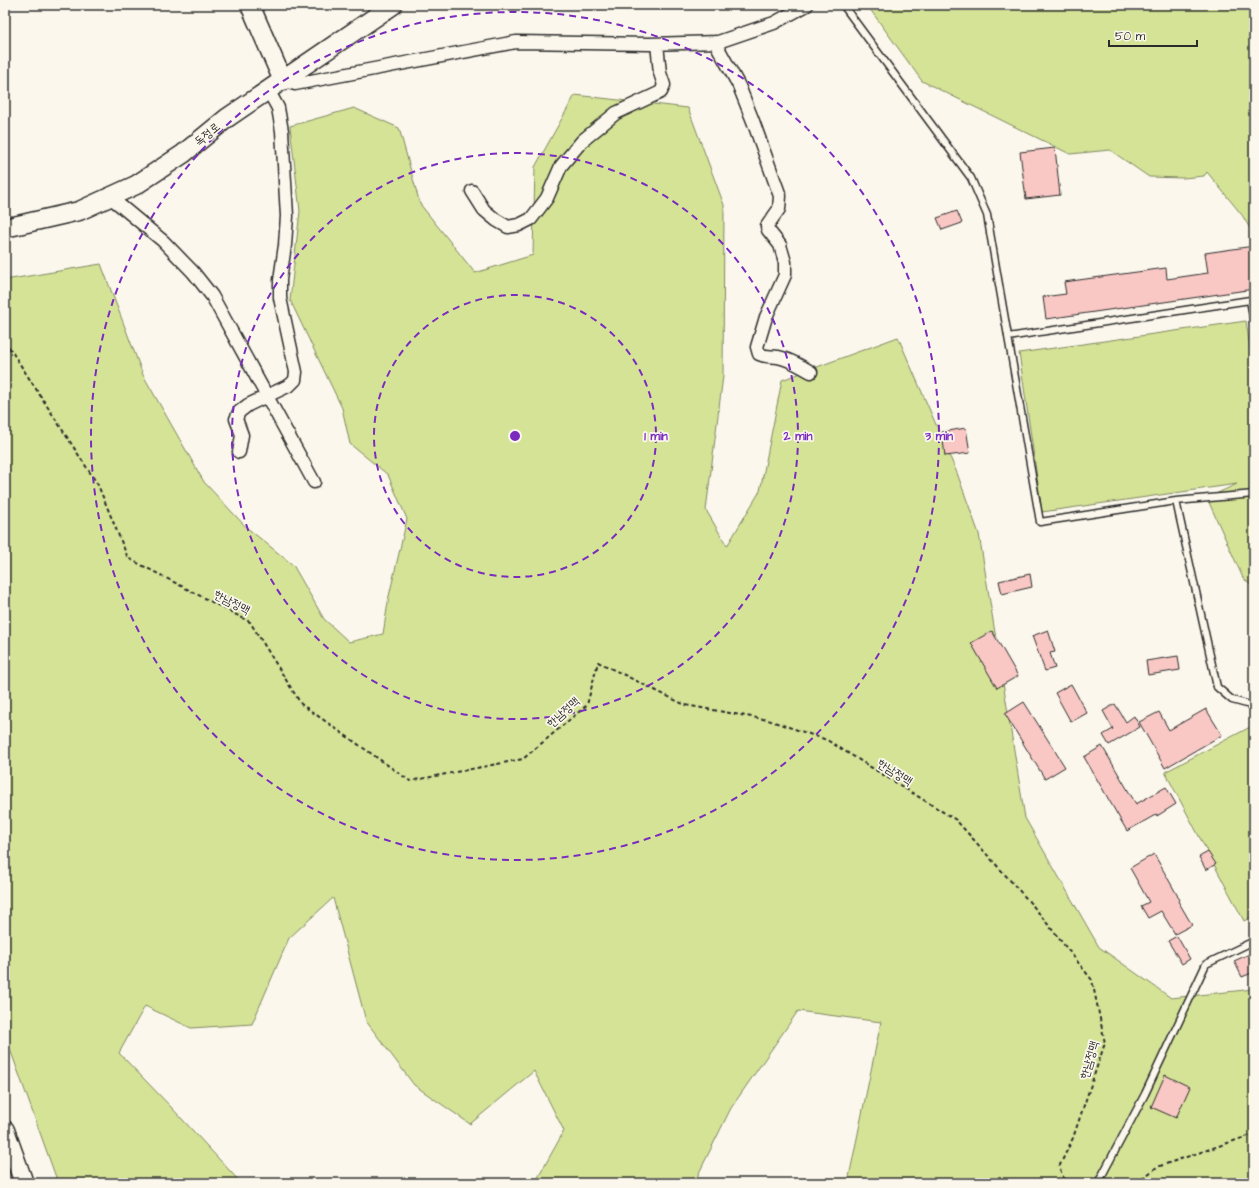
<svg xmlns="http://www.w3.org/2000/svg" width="1259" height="1188" viewBox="0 0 1259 1188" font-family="'Architects Daughter','Poor Story',sans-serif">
<rect width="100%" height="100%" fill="#fbf7ec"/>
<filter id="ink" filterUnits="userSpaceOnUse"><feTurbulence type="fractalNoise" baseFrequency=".025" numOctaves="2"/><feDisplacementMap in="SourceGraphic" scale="8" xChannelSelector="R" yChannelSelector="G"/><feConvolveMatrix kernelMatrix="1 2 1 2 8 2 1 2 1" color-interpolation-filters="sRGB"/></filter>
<g filter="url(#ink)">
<path fill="#d5e397" stroke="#808761" d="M 867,5 L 1254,5 L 1254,235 L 1242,215 L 1207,172 L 1204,176 L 1183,178 L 1149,177 L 1110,150 L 1070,154 L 922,81 Z
M 575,95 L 688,108 L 724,205 L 723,376 L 706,510 L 727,546 L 760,491 L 782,380 L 898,337 L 957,473 L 979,534 L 1025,818 L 1099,947 L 1171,998 L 1254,989 L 1254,1183 L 845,1183 L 849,1177 L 881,1022 L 798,1011 L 731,1108 L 694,1183 L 535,1183 L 564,1131 L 534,1071 L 470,1124 L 414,1085 L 366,1021 L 333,898 L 289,938 L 252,1024 L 191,1028 L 145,1006 L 119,1053 L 171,1107 L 241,1183 L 58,1183 L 5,1035 L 5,280 L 101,264 L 143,375 L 204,482 L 246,527 L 293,565 L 324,619 L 349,642 L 383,634 L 389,596 L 407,519 L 388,475 L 350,444 L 342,408 L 290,300 L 300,211 L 290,126 L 354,108 L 399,128 L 420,204 L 475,273 L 533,255 L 535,167 Z
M 1246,321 L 1254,374 L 1254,588 L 1243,578 L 1207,498 L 1237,484 L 1042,512 L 1019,353 Z
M 1254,725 L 1254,916 L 1244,921 L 1165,772 Z"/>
<path fill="#f9c8c5" stroke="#2b2b2b" d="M 1055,148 L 1060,195 L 1026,199 L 1020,152 Z
M 957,211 L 962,223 L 942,230 L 937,218 Z
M 1254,246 L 1254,289 L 1046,319 L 1043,297 L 1066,294 L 1064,282 L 1166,268 L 1167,279 L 1208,273 L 1205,253 Z
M 966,428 L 970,453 L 945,456 L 942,432 Z
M 1030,574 L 1032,587 L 1002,594 L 999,581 Z
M 1048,630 L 1055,652 L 1050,653 L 1055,668 L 1045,671 L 1032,636 Z
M 992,631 L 1018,676 L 997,688 L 971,643 Z
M 1178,656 L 1180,670 L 1148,675 L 1146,661 Z
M 1071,684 L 1087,713 L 1071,722 L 1055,693 Z
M 1024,702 L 1065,767 L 1045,779 L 1005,714 Z
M 1115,704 L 1126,722 L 1134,716 L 1140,727 L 1109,745 L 1103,735 L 1113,729 L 1103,711 Z
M 1206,709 L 1222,735 L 1165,768 L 1139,722 L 1159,712 L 1169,730 Z
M 1102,746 L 1136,804 L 1166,787 L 1176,804 L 1157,816 L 1157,814 L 1127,831 L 1084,757 Z
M 1208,852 L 1216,864 L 1206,870 L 1199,857 Z
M 1154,854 L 1180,900 L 1178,901 L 1192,925 L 1175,934 L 1161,911 L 1148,918 L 1141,906 L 1149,902 L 1130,868 Z
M 1177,936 L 1190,959 L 1182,964 L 1168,941 Z
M 1254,952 L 1254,972 L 1242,977 L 1234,961 Z
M 1165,1075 L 1190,1087 L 1176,1118 L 1151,1107 Z"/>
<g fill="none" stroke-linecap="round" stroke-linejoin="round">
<defs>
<path id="lane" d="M 843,5 L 971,178 L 987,215 L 1040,522 L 1176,501 L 1254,494
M 1008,337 L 1250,300 L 1254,323
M 1176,501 L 1217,687 L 1232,700 L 1254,706
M 1098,1183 L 1145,1094 L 1206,964 L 1254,941"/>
<path id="street" d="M 715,42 L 739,86 L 753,121 L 780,196 L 779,209 L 767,226 L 768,230 L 780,245 L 785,262 L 785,275 L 766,317 L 757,347 L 759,354 C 765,357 771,356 778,357 C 790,359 800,366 811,372
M 283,81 L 295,84 L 516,42 L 650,44 L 718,42 L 774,23 L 807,5
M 472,191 L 484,210 L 496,220 L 508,227 L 519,225 L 531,219 L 547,198 L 561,166 L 582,141 L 616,113 L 661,92 L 664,85 L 660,73 L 657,44
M 110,197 L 163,241 L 193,272 L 212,296 L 314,482
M 239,452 L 242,435 L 236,419 L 239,412 L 248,405 L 290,385 L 295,380 L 296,372 L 280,298 L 280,280 L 285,245 L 287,216 L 282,131 L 278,108 L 268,90"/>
<path id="secondary" d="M 250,5 L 283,81
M 5,228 L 79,211 L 136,185 L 183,154 L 227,118 L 393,5
M 5,1130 L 24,1183"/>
</defs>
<use href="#lane" stroke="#2b2b2b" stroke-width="9"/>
<use href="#street" stroke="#2b2b2b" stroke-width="15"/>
<use href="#secondary" stroke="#2b2b2b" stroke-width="21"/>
<path stroke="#2b2b2b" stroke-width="2" stroke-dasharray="4 3" stroke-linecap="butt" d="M 5,341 L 98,485 L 128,558 L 250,622 L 301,704 L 410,781 L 523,759 L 587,705 L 598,662 L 685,705 L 768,720 L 827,740 L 956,820 L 1034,907 L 1092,980 L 1105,1043 L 1073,1138 L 1059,1167 L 1065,1182 L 1071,1183
M 1137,1183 L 1157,1167 L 1254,1134"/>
<use href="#lane" stroke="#fbf7ec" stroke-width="6"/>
<use href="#street" stroke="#fbf7ec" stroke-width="12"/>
<use href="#secondary" stroke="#fbf7ec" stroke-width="18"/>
</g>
</g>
<g fill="none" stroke="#7b2cbf" stroke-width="2" stroke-dasharray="7 5">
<circle cx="515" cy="436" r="141"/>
<circle cx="515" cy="436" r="283"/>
<circle cx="515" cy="436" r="424"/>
</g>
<g text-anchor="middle" stroke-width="3.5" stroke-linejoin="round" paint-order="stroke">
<g font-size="12" fill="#2b2b2b" stroke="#fbf7ec">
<text transform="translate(207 134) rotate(-39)" y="4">독정로</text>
<text transform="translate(232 602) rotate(27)" y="4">한남정맥</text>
<text transform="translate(563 712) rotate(-42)" y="4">한남정맥</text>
<text transform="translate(895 772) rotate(32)" y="4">한남정맥</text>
<text transform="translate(1089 1060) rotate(-74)" y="4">한남정맥</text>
</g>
</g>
<circle cx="515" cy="436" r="6" fill="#7b2cbf" stroke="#fbf7ec" stroke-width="2"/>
<g font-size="12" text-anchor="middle" font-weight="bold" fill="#7b2cbf" stroke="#fbf7ec" stroke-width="3.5" stroke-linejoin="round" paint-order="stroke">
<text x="656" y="440">1 min</text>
<text x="798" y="440">2 min</text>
<text x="939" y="440">3 min</text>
</g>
<rect width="1259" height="1188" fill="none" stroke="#fbf7ec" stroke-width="20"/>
<rect x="10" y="10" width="1239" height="1168" fill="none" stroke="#2b2b2b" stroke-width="1.5" filter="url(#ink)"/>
<path d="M1109 40v6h88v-6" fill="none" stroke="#2b2b2b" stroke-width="2"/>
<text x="1115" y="40" font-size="12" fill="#2b2b2b" stroke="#fbf7ec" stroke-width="3" paint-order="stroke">50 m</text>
</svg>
